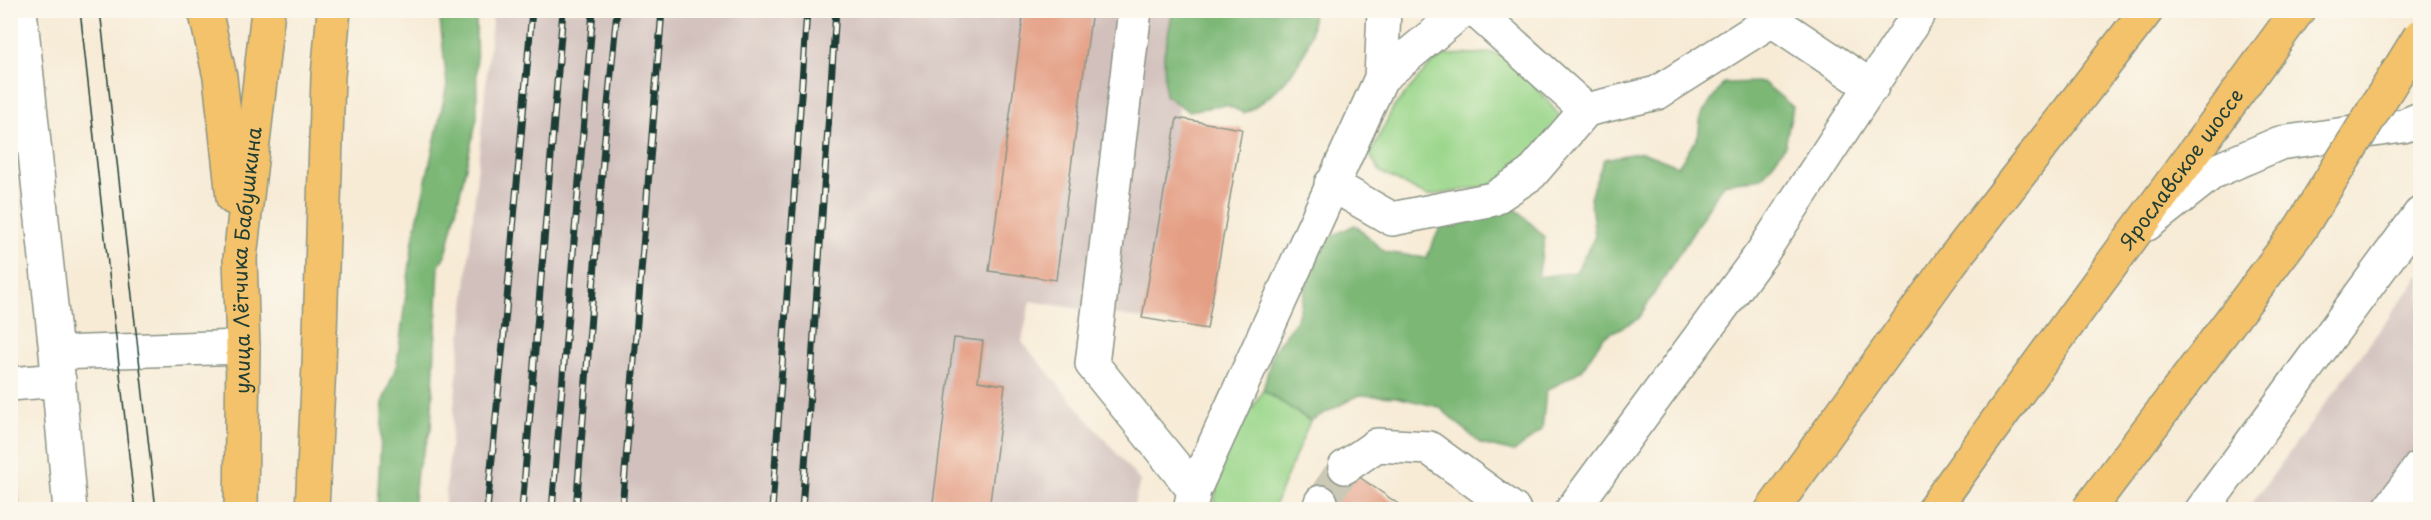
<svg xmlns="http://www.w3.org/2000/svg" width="2431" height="520" viewBox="0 0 2431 520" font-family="'Playpen Sans',sans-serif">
<rect width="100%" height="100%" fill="#fbf7ec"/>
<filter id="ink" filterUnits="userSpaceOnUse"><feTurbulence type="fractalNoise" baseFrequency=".0167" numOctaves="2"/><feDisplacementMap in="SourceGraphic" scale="12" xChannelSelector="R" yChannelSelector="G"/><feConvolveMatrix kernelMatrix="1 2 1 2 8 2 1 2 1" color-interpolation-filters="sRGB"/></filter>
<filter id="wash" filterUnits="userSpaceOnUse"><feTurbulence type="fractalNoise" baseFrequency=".008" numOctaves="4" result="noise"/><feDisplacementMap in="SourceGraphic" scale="24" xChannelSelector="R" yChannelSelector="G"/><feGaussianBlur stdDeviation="1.35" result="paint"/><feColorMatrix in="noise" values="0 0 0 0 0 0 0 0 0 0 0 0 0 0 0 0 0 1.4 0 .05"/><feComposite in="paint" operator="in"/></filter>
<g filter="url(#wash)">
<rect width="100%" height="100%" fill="#f7ebd6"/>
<path fill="#d1c0bc" d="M 493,11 L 1196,11 L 1177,118 L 1242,129 L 1207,329 L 1030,301 L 1022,342 L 1140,481 L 1133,509 L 444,510 Z
M 2420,275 L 2420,509 L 2248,509 Z"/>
<path fill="#9ad68a" stroke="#5c8a5f" stroke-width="1.5" d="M 1494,53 L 1514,61 L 1559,115 L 1566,132 L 1519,181 L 1427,196 L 1380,172 L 1370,155 L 1393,108 L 1431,64 L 1445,55 Z
M 1263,390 L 1310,421 L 1273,509 L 1213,510 L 1222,457 Z
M 11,418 L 19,509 L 11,509 Z"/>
<path fill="#7bb776" stroke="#4d7a55" stroke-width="1.5" d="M 439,11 L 476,11 L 477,118 L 447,251 L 439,266 L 431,429 L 417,471 L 413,509 L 377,509 L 383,401 L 397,364 L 413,240 L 447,85 Z
M 1173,11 L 1173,10 L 1313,11 C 1312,20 1312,29 1310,38 C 1302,68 1271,100 1244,113 L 1226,105 L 1188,111 L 1165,95 L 1164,54 Z
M 1763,82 L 1793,107 L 1785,146 L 1762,178 L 1723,184 L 1638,319 L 1603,337 L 1582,370 L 1546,391 L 1542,430 L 1514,452 L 1481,444 L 1439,407 L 1396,397 L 1359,395 L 1310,421 L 1263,390 L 1273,351 L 1297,319 L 1319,242 L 1355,225 L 1385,252 L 1426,258 L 1443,221 L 1481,208 L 1516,209 L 1545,237 L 1538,277 L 1576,272 L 1595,236 L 1590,197 L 1604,159 L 1642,152 L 1678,166 L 1698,137 L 1701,115 L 1724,83 Z"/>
<g id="blocks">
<path fill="#e49e84" d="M 1024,10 L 1092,10 L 1056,280 L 989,271 Z
M 1177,118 L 1242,129 L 1207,329 L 1142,318 Z
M 954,338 L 983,341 L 978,381 L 1005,385 L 989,510 L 932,510 Z
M 1336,461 L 1407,510 L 1332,510 L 1312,495 Z"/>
</g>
</g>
<g filter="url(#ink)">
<use href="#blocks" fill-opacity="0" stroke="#8b9485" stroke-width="1.5"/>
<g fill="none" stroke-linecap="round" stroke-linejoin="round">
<path stroke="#ccc8b6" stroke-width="33" stroke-dasharray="33 16" stroke-linecap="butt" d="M 1321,502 L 1345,467"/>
<defs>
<path id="minor" d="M 20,10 L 56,353 L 70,510
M 1135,10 L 1092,364 L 1194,490
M 1475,10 L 1586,110 L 1657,93 L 1772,20
M 1769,10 L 1772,20 L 1872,87
M 1381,78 L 1463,10
M 1331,184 L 1392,219 L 1493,199 L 1531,174 L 1586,110
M 2147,224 L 2213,172 L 2280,143 L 2403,126 L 2420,119
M 56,353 L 243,347
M 10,384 L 59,380
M 1345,467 L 1377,445 L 1429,448 L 1514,510
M 1190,510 L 1194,490 L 1381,78 L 1384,10
M 1319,510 L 1321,502
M 1572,510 L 1762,253 L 1921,10
M 2202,510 L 2420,214
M 2389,510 L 2420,467"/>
<g id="major">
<path d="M 205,10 L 220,77 L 233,198"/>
<path id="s1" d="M 241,510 L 243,347 L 240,258 L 268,10"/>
<path d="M 312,510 L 319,365 L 328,76 L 334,10"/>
<path d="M 1772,510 L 1952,261 L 2147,10"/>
<path id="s2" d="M 1933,510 C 2053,342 2177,177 2298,10"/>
</g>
</defs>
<use href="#minor" stroke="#8b9485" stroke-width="36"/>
<use href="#major" stroke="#8b9485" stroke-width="36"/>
<use href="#minor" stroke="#fff" stroke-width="33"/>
<use href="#major" stroke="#f3c26a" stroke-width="33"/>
<path stroke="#1f3d34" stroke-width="1.5" d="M 80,10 L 135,510
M 100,10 L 156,510"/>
<defs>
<path id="rail" d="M 487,510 L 504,334 L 532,10
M 522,510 L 563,10
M 552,510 L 593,10
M 576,510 L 604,147 L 617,10
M 622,510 L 662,10
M 772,510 L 807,10
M 802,510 L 836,10"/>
</defs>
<use href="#rail" stroke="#1f3d34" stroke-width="7"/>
<use href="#rail" stroke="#fbf7ec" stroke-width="4.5" stroke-dasharray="14" stroke-linecap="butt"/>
<defs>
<path id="major-bridge" d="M 2088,510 L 2300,229 L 2420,36"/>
</defs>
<use href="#major-bridge" stroke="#8b9485" stroke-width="36" stroke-linecap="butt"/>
<use href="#major-bridge" stroke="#f3c26a" stroke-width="33"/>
</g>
</g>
<g text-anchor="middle" stroke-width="4.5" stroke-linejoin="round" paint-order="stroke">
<g font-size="20" fill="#1f3d34" stroke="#fbf7ec">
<text dy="7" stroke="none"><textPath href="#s2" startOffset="422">Ярославское шоссе</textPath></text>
<text dy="7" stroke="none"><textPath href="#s1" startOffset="250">улица Лётчика Бабушкина</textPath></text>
</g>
</g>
<rect width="2431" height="520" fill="none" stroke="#fbf7ec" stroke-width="36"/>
</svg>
